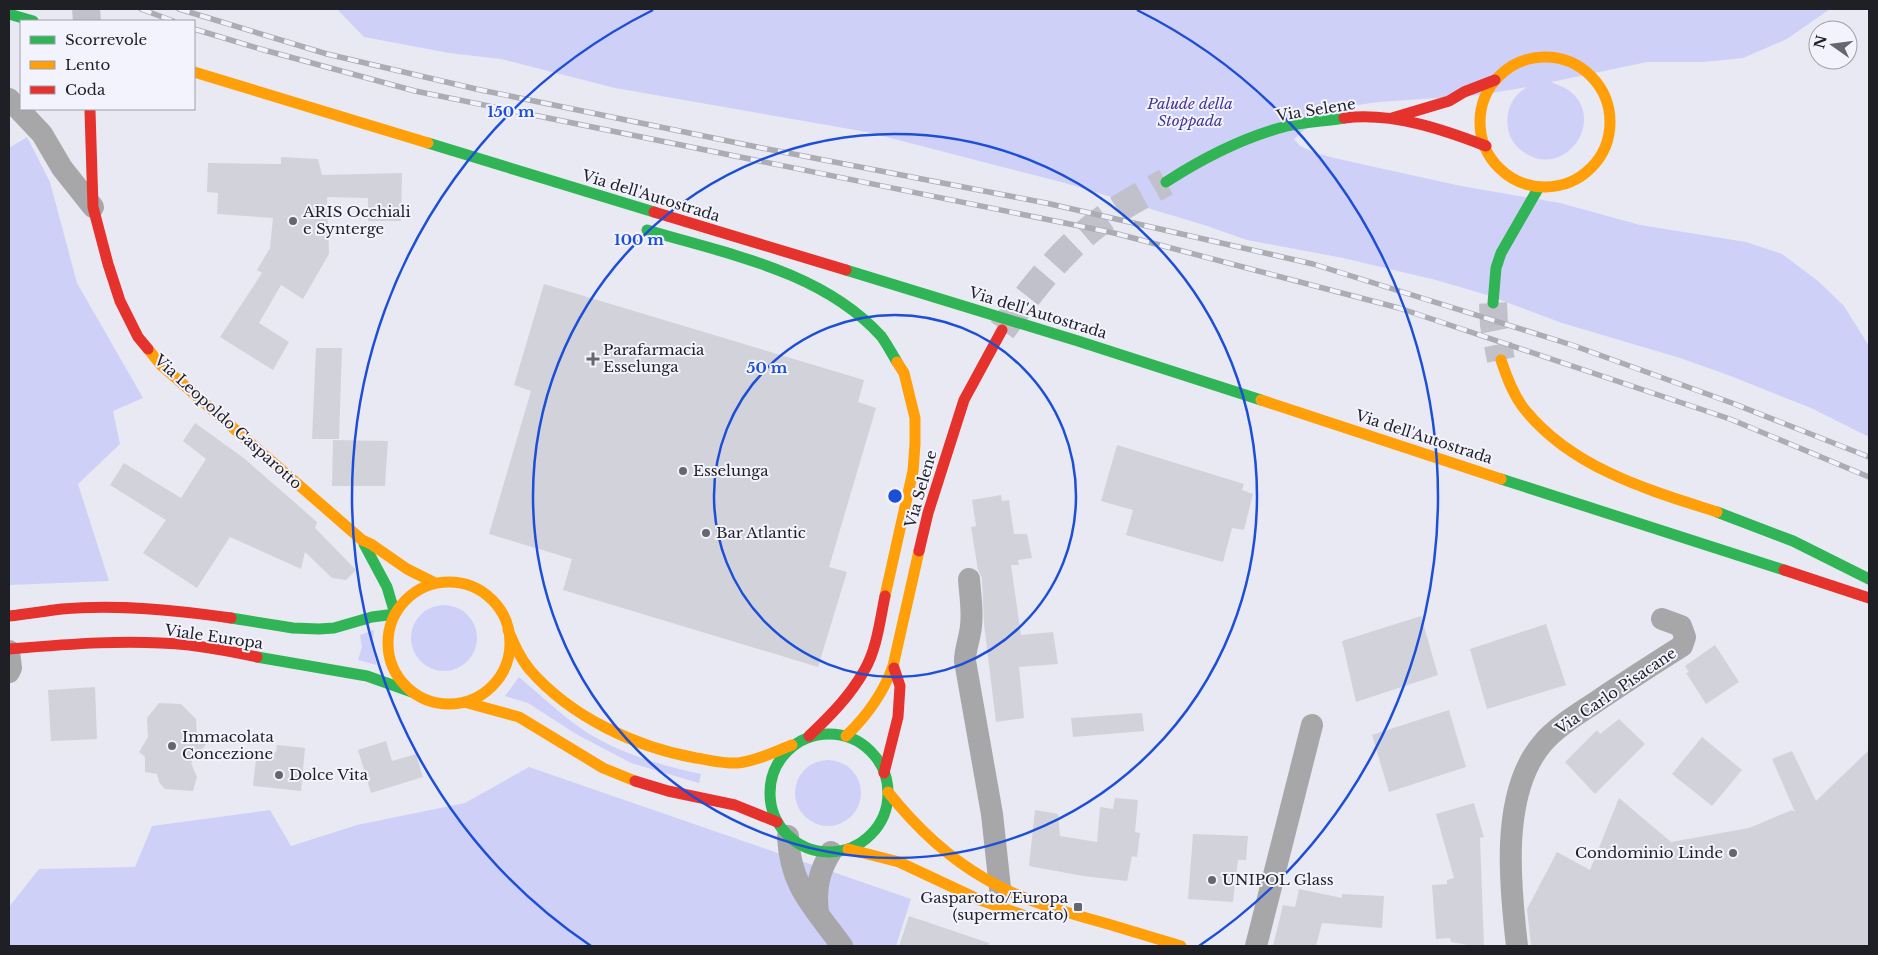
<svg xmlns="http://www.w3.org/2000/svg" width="1878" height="955" viewBox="0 0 1878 955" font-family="'Libre Baskerville',serif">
<rect width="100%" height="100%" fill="#e8e9f3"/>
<path fill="#cfd0f8" d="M 337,9 L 1830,9 L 1787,39 L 1743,58 L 1704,62 L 1647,62 L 1551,82 C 1557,85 1565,87 1571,92 C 1606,122 1564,179 1525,153 C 1519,149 1513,143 1510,136 C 1505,122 1507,105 1518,94 C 1521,91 1524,89 1527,87 L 1480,95 L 1379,102 L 1328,109 L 1294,139 L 1300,146 L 1315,153 L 1343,160 L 1461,186 L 1560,203 L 1640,225 L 1746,242 L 1782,254 L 1818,281 L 1844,306 L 1869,346 L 1869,437 L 1811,408 L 1728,375 L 1680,358 L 1562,323 L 1487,295 L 1436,280 L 1343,258 L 1247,240 L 1207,226 L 1065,183 L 867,132 L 615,88 L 501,59 L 449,53 L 364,37 Z
M 27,137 L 50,182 L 77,283 L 143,398 L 113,411 L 120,444 L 78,484 L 109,581 L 9,585 L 9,148 Z
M411 638a33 33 0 1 1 66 0a33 33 0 1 1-66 0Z
M 374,630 L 372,648 L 377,665 L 358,660 L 362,647 L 360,635 Z
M 519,677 C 539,694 558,712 579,727 C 614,752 659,765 701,774 L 699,783 L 631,763 L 576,734 L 528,703 L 505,696 Z
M795 793a33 33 0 1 1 66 0a33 33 0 1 1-66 0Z
M 529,767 L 911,899 L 896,946 L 9,946 L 9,907 L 39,869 L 135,867 L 152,826 L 270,810 L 291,846 L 357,825 L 465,803 Z"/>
<path fill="#d2d2da" d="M 281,157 L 318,159 L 322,175 L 402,173 L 401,221 L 368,221 L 368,198 L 327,197 L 329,254 L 303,299 L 281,285 L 259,323 L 289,342 L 273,370 L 220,337 L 262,273 L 257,270 L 270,248 L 273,218 L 217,214 L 218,193 L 207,192 L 208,163 L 281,164 Z
M 544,284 L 864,380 L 858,402 L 876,408 L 829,567 L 847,572 L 818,667 L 563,590 L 572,559 L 489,534 L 531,391 L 514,385 Z
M 316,348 L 342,348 L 339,439 L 312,439 Z
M 195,423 L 245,459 L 317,522 L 315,528 L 356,570 L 346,580 L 332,578 L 305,552 L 301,569 L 230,537 L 197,588 L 143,553 L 166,520 L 110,485 L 124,463 L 181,498 L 206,459 L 183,441 Z
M 333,440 L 388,441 L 385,486 L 332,486 Z
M 1117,445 L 1244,484 L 1242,490 L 1253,494 L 1244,530 L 1232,528 L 1223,562 L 1126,535 L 1133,510 L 1101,501 Z
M 1001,495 L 1002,501 L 1009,500 L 1014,534 L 1027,534 L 1032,558 L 1018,560 L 1019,565 L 1011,565 L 1021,635 L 1053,632 L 1058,664 L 1019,667 L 1024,718 L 996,722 L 984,624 L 982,578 L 978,570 L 971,527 L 976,526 L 972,500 Z
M 1421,616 L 1438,675 L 1356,702 L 1342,641 Z
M 1546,624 L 1566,685 L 1487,709 L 1470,649 Z
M 1715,645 L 1739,682 L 1706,704 L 1686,673 L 1689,672 L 1685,666 Z
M 95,687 L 97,739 L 51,741 L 48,690 Z
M 159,703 L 181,704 L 196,719 L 197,740 L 207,743 L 191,763 L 197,777 L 193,791 L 165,789 L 159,782 L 157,774 L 145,772 L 145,757 L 139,752 L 148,737 L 147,718 Z
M 1449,710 L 1466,767 L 1389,792 L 1372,735 Z
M 1142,713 L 1144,731 L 1073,737 L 1071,718 Z
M 1619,719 L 1645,744 L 1595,794 L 1565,762 L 1597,730 L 1600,734 Z
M 1702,737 L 1742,770 L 1712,806 L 1672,774 Z
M 386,741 L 392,761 L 416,754 L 423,777 L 371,793 L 358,750 Z
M 277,745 L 305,748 L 301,791 L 253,786 L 257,750 L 276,752 Z
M 1869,750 L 1869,946 L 1531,946 L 1527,909 L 1557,852 L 1590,870 L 1619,798 L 1671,842 L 1749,828 L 1792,810 L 1795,812 L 1772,759 L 1792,751 L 1816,801 Z
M 1115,798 L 1138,800 L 1135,832 L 1140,833 L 1137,857 L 1132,856 L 1127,881 L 1083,876 L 1029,866 L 1035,810 L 1058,814 L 1060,836 L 1097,842 L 1100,807 L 1113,809 Z
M 1474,803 L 1484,837 L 1480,838 L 1484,946 L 1473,946 L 1451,942 L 1450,938 L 1436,939 L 1432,885 L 1447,884 L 1447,880 L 1454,878 L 1436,814 Z
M 1193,834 L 1248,836 L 1246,860 L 1238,860 L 1233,902 L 1188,899 Z
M 1299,889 L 1342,898 L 1342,894 L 1384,896 L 1382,928 L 1322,923 L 1316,946 L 1273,946 L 1283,905 L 1295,907 Z
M 909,916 L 989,943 L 988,946 L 899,946 Z"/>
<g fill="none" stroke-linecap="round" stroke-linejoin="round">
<path stroke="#c0c1ca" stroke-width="28" stroke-dasharray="28 14" stroke-linecap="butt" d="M 86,9 L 87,21
M 1002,330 C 1030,292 1059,253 1097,224 C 1117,208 1143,195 1166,182"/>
<path stroke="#c0c1ca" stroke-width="28" stroke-dasharray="28 14" stroke-linecap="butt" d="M 1493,303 L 1494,325 L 1501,360"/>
<path stroke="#a7a7aa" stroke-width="22" d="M 9,99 L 42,134 L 62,168 L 93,207
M 969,579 C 970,595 973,610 971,626 C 970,638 965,649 965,661 L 992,814 L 1000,888
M 9,651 L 11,668 L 9,672
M 788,836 C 790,887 814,907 842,946
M 818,912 C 815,889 819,871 831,852
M 1256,946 L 1312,725
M 1517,946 C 1510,886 1500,794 1542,744 C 1554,729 1576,715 1593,704 C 1622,684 1652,665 1682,646 L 1685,637 L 1681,626 L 1662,619"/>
<path stroke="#30b455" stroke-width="11" d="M 9,14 L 33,21
M 428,143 L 654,212
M 1166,182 C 1203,158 1244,137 1287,126 C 1305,122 1326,121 1344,118
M 647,230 C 727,254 822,271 881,336 C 887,344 892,354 897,362
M 846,270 L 1078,341 L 1261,400
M 1493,303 L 1496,268 L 1501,253 L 1539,187
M 1501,479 L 1784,570
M 1717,512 L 1793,541 L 1869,579
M 231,618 L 293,628 L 319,629 L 334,628 L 372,617 L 395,614 L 387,587 L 364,544
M 257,657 L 367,676 L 412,692
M770 793a59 59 0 1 1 118 0a59 59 0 1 1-118 0Z"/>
<path stroke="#ff9f0a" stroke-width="11" d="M1480 122a65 65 0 1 1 130 0a65 65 0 1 1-130 0Z
M 194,72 L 428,143
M 148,349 L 161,365 L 362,540 L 371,544 L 407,569 L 435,583
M 1501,360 C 1507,378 1514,397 1526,411 C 1574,469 1649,490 1717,512
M 1261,400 L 1501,479
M388 643a61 61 0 1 1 122 0a61 61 0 1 1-122 0Z
M 885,596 L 913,471 L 915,444 L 915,418 L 904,373 L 897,362
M 508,630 C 514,644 520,658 530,670 C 571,717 635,747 696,758 C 710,760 724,764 738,763 C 757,761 774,752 792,745
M 464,702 L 519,717 L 603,768 L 635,781
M 846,736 C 868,715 883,694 893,666 L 919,551
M 888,792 C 915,826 946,856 984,878 C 1022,901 1065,912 1108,924 C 1132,931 1157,939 1181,946
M 848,849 L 899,862 L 980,900 L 1023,915"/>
<path stroke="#e5322d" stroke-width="11" d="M 90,111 L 93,207 L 108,264 L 120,301 L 138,337 L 148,349
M 1344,118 C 1392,112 1442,129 1486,146
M 1392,118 L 1449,101 L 1464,92 L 1495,80
M 654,212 L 846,270
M 919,551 L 928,513 L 964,400 L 1002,330
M 1784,570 L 1869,598
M 9,616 C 27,614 45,611 62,609 C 118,604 176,610 231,618
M 9,649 C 69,644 129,639 189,645 C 212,648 235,652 257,657
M 809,736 C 830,716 850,696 864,671 C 877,649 880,620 885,596
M 884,773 L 898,717 L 900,686 L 894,668
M 635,781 L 668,791 L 735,805 L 777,822"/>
<defs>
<path id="rail" d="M 141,9 L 173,21
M 179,9 L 327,54 L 476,89 L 762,148 L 1046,203 L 1313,264 L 1572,345 L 1732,403 L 1869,457
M 194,29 L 264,50 L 415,91 L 1114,233 L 1399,308 L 1730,419 L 1869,477"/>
</defs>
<use href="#rail" stroke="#acadb3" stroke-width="5.5"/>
<use href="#rail" stroke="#f3f3fe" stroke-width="4" stroke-dasharray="11" stroke-linecap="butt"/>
</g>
<g fill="none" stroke="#1d4ed8" stroke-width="2.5">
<circle cx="895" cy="496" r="181"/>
<circle cx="895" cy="496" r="362"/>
<path d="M591 946A543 543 0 0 1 653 10M1137 10A543 543 0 0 1 1199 946"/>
</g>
<g fill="#65666e" stroke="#f3f3fe" stroke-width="2">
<circle cx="293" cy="221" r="5"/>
<path d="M590.5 351.5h5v5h5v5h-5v5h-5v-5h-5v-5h5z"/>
<circle cx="683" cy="471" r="5"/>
<circle cx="706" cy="533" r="5"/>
<circle cx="172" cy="746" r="5"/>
<circle cx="279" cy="775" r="5"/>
<circle cx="1733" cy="853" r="5"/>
<circle cx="1212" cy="880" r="5"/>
<rect x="1073" y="902" width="10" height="10" rx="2.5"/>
</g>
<g text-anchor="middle" stroke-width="4" stroke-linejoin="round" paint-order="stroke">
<g font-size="15" font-style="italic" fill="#433697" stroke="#f3f3fe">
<text x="1190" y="109">Palude della<tspan x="1190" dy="17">Stoppada</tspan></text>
</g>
<g font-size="15" fill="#1f2026" stroke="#f3f3fe">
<text transform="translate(1316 110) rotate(-9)" y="5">Via Selene</text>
<text transform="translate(651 196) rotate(17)" y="5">Via dell'Autostrada</text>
<text transform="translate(1038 313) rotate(17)" y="5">Via dell'Autostrada</text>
<text transform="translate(228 422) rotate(42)" y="5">Via Leopoldo Gasparotto</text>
<text transform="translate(1424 437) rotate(18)" y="5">Via dell'Autostrada</text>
<text transform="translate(921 489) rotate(-74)" y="5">Via Selene</text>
<text transform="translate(214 637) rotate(8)" y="5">Viale Europa</text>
<text transform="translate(1616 691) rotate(-34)" y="5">Via Carlo Pisacane</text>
</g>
<g font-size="15" fill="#1f2026" stroke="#f3f3fe" text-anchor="start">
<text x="303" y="217">ARIS Occhiali<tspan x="303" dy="17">e Synterge</tspan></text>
<text x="603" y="355">Parafarmacia<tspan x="603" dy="17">Esselunga</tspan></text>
<text x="693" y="476">Esselunga</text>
<text x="716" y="538">Bar Atlantic</text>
<text x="182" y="742">Immacolata<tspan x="182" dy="17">Concezione</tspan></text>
<text x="289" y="780">Dolce Vita</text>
<text x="1723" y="858" text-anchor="end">Condominio Linde</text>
<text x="1222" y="885">UNIPOL Glass</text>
<text x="1068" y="903" text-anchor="end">Gasparotto/Europa<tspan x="1068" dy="17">(supermercato)</tspan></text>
</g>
</g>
<circle cx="895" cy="496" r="8" fill="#1d4ed8" stroke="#f3f3fe" stroke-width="2.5"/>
<g font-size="15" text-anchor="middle" font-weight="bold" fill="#1d4ed8" stroke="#f3f3fe" stroke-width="4" stroke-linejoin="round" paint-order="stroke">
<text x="511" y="117">150 m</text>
<text x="639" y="245">100 m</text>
<text x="767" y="373">50 m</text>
</g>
<rect width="1878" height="955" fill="none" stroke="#1f2026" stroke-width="20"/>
<rect x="20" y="20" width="175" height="90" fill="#f3f3fe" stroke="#9e9fa8"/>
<rect x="30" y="36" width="25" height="8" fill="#30b455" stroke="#9e9fa8"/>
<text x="65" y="45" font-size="15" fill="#1f2026">Scorrevole</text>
<rect x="30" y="61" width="25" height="8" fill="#ff9f0a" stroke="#9e9fa8"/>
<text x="65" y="70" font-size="15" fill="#1f2026">Lento</text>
<rect x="30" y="86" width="25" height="8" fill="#e5322d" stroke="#9e9fa8"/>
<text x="65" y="95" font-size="15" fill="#1f2026">Coda</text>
<g transform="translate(1833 45) rotate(284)"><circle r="24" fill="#f3f3fe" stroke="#9e9fa8"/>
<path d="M0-4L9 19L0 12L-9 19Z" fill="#65666e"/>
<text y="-8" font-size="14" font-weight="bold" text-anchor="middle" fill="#1f2026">N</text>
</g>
</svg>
